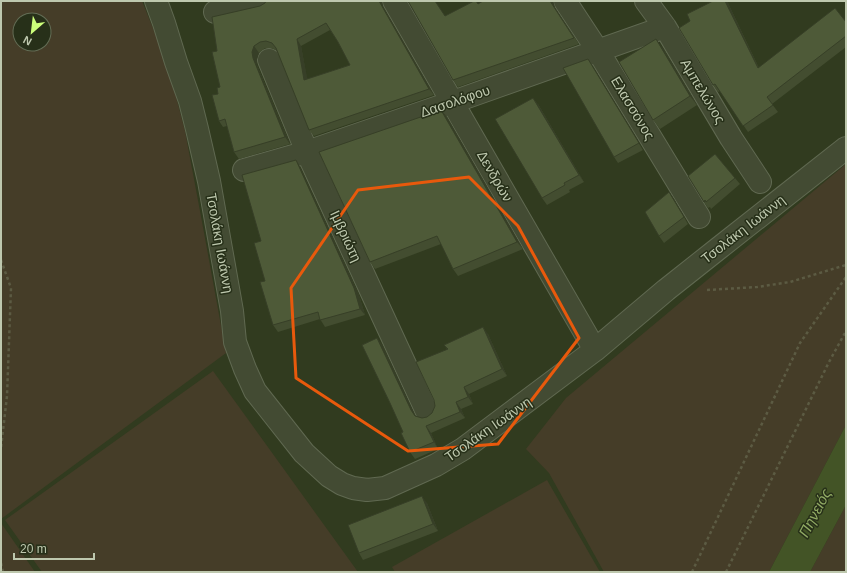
<svg xmlns="http://www.w3.org/2000/svg" width="847" height="573" viewBox="0 0 847 573" font-family="Helvetica,sans-serif">
<rect width="100%" height="100%" fill="#313b1f"/>
<path fill="#453d28" fill-rule="evenodd" d="M 1,1 L 142,1 L 161,48 L 173,85 L 185,131 L 205,238 L 226,353 L 1,519 ZM 20,20 L 44,20 L 44,44 L 20,44 Z
M 846,164 L 846,425 L 769,572 L 604,572 L 549,473 L 526,449 L 566,398 Z
M 213,371 L 358,572 L 42,572 L 5,520 Z
M 547,480 L 600,572 L 395,572 L 392,567 Z
M 846,505 L 846,572 L 810,572 Z
M 1,523 L 35,572 L 1,572 Z"/>
<path fill="#435426" d="M 846,425 L 846,505 L 810,572 L 769,572 Z"/>
<g fill="none" stroke-linecap="round" stroke-linejoin="round">
<defs>
<path id="minor" d="M 156,1 L 164,23 L 176,62 L 190,101 L 197,129 L 209,181 L 232,311 L 235,342 L 245,369 L 255,391 L 304,453 L 329,476 L 342,484 L 353,488 L 367,490 L 385,488 L 436,465 L 463,449 L 595,350 L 666,290 L 719,248 L 846,148
M 394,1 L 595,350
M 565,1 L 598,51 L 699,217
M 646,1 L 665,27 L 731,138 L 760,182
M 215,12 L 261,1
M 269,60 L 307,152 L 427,412
M 244,170 L 307,152 L 453,102 L 665,27"/>
</defs>
<use href="#minor" stroke="#606951" stroke-width="24"/>
<path stroke="#5c5b43" stroke-width="2.5" stroke-dasharray="3 3" stroke-linecap="butt" d="M 1,260 L 11,288 L 7,396 L 1,448
M 707,290 L 757,287 L 790,282 L 846,265
M 1,563 L 3,572
M 692,572 L 800,343 L 846,277
M 726,572 L 829,362 L 846,331"/>
<use href="#minor" stroke="#434b33" stroke-width="22"/>
</g>
<path fill="#434d30" fill-rule="evenodd" d="M 476,1 L 478,4 L 483,1 L 553,1 L 555,8 L 579,44 L 458,87 L 453,80 L 445,16 Z
M 713,1 L 726,1 L 728,3 L 759,68 L 846,22 L 846,47 L 772,104 L 778,112 L 748,132 L 720,91 L 718,92 L 713,85 L 690,21 Z
M 265,3 L 383,7 L 434,95 L 314,136 L 309,130 L 276,50 L 271,48 L 265,48 L 259,53 L 257,59 L 257,65 L 290,144 L 239,159 L 234,152 L 227,126 L 223,127 L 219,121 L 218,94 L 220,87 L 217,51 L 260,6 ZM 330,30 L 338,42 L 350,65 L 307,79 L 301,46 Z
M 663,48 L 697,105 L 660,129 L 653,120 Z
M 592,66 L 643,150 L 618,163 L 614,157 Z
M 538,104 L 584,182 L 569,190 L 570,192 L 547,205 L 542,198 Z
M 441,110 L 447,117 L 523,249 L 458,276 L 453,269 L 441,244 L 375,269 L 370,262 Z
M 296,160 L 300,167 L 359,295 L 365,315 L 325,327 L 320,319 L 278,332 L 273,325 L 265,281 L 261,241 Z
M 735,178 L 740,184 L 711,209 L 710,207 L 708,208 L 704,202 Z
M 674,199 L 688,224 L 664,243 L 659,236 Z
M 488,334 L 507,376 L 469,394 L 473,404 L 461,409 L 465,418 L 431,433 L 438,449 L 415,459 L 410,452 L 403,432 L 382,344 L 414,414 L 415,416 L 422,418 L 427,417 L 432,413 L 435,406 L 447,349 L 444,345 Z
M 427,503 L 438,531 L 363,560 L 359,553 Z"/>
<path fill="#373f27" d="M 379,1 L 382,1 L 383,7 L 434,95 L 429,89 Z
M 550,1 L 553,1 L 555,8 L 579,44 Z
M 725,1 L 726,1 L 728,3 L 762,75 L 758,68 Z
M 297,39 L 301,46 L 309,87 L 304,80 Z
M 656,39 L 663,48 L 697,105 L 690,96 Z
M 254,46 L 259,53 L 257,59 L 257,65 L 290,144 L 285,137 L 253,58 L 252,52 Z
M 588,59 L 592,66 L 643,150 L 639,143 Z
M 533,98 L 538,104 L 584,182 L 579,175 Z
M 441,110 L 447,117 L 523,249 L 517,242 Z
M 296,160 L 300,167 L 359,295 L 365,315 L 360,309 Z
M 669,192 L 674,199 L 688,224 L 684,217 Z
M 483,327 L 488,334 L 507,376 L 502,369 Z
M 377,338 L 382,344 L 416,417 L 411,410 Z
M 464,387 L 469,394 L 473,404 L 468,397 Z
M 456,402 L 461,409 L 465,418 L 460,412 Z
M 426,426 L 431,433 L 438,449 L 434,442 Z
M 422,496 L 427,503 L 438,531 L 433,524 Z"/>
<path fill="#4e5a38" stroke="#373f27" fill-rule="evenodd" d="M 266,1 L 379,1 L 429,89 L 309,130 L 276,48 L 272,43 L 266,41 L 260,42 L 254,46 L 252,52 L 253,58 L 285,137 L 234,152 L 225,119 L 219,121 L 212,95 L 218,94 L 217,88 L 220,87 L 212,52 L 217,51 L 212,17 L 260,6 L 265,3 ZM 326,23 L 338,42 L 350,65 L 304,80 L 297,39 Z
M 408,1 L 435,1 L 445,16 L 474,1 L 476,1 L 478,4 L 483,1 L 550,1 L 574,38 L 453,80 Z
M 713,1 L 725,1 L 758,68 L 835,8 L 846,22 L 846,36 L 767,97 L 773,105 L 743,126 L 715,84 L 713,85 L 679,28 L 690,21 L 687,14 Z
M 656,39 L 690,96 L 653,120 L 619,62 Z
M 588,59 L 639,143 L 614,157 L 563,68 Z
M 533,98 L 579,175 L 564,183 L 565,185 L 542,198 L 495,119 Z
M 441,110 L 517,242 L 453,269 L 437,236 L 370,262 L 319,152 Z
M 715,154 L 735,178 L 706,202 L 705,200 L 704,202 L 688,176 Z
M 296,160 L 354,288 L 360,309 L 320,320 L 318,312 L 273,325 L 260,282 L 265,281 L 254,243 L 261,241 L 242,175 Z
M 669,192 L 684,217 L 659,236 L 645,212 Z
M 483,327 L 502,369 L 464,387 L 468,397 L 456,402 L 460,412 L 426,426 L 434,442 L 410,452 L 401,433 L 403,432 L 390,403 L 362,345 L 377,338 L 411,410 L 415,416 L 422,418 L 427,417 L 432,413 L 435,406 L 434,400 L 416,362 L 448,349 L 444,345 Z
M 422,496 L 433,524 L 359,553 L 348,525 Z"/>
<path fill="none" stroke="#e8590c" stroke-width="3" stroke-linejoin="round" d="M 469,177 L 518,226 L 579,338 L 498,444 L 408,451 L 296,378 L 291,288 L 358,190 Z"/>
<g text-anchor="middle" stroke-width="3" stroke-linejoin="round" paint-order="stroke">
<g font-size="14" fill="#bec8ae" stroke="#273019">
<text transform="translate(703 91) rotate(59)" y="5">Αμπελώνος</text>
<text transform="translate(455 101) rotate(-19)" y="5">Δασολόφου</text>
<text transform="translate(633 108) rotate(59)" y="5">Ελασσόνος</text>
<text transform="translate(495 176) rotate(60)" y="5">Δενδρών</text>
<text transform="translate(743 229) rotate(-38)" y="5">Τσολάκη Ιωάννη</text>
<text transform="translate(346 236) rotate(65)" y="5">Ιμβριώτη</text>
<text transform="translate(220 243) rotate(80)" y="5">Τσολάκη Ιωάννη</text>
<text transform="translate(488 429) rotate(-35)" y="5">Τσολάκη Ιωάννη</text>
</g>
<g font-size="15" font-style="italic" fill="#91aa64" stroke="#273019">
<text transform="translate(815 513) rotate(-62)" y="5">Πηνειός</text>
</g>
</g>
<rect width="847" height="573" fill="none" stroke="#bec8ae" stroke-width="4"/>
<g transform="translate(32 32) rotate(208)"><circle r="19" fill="#273019" stroke="#636d55"/>
<path d="M0-3L7 15L0 10L-7 15Z" fill="#ccff7b"/>
<text y="-6" font-size="11" font-weight="bold" text-anchor="middle" fill="#bec8ae">N</text>
</g>
<path d="M14 553v6h80v-6" fill="none" stroke="#bec8ae" stroke-width="2"/>
<text x="20" y="553" font-size="12" fill="#bec8ae" stroke="#273019" stroke-width="3" paint-order="stroke">20 m</text>
</svg>
